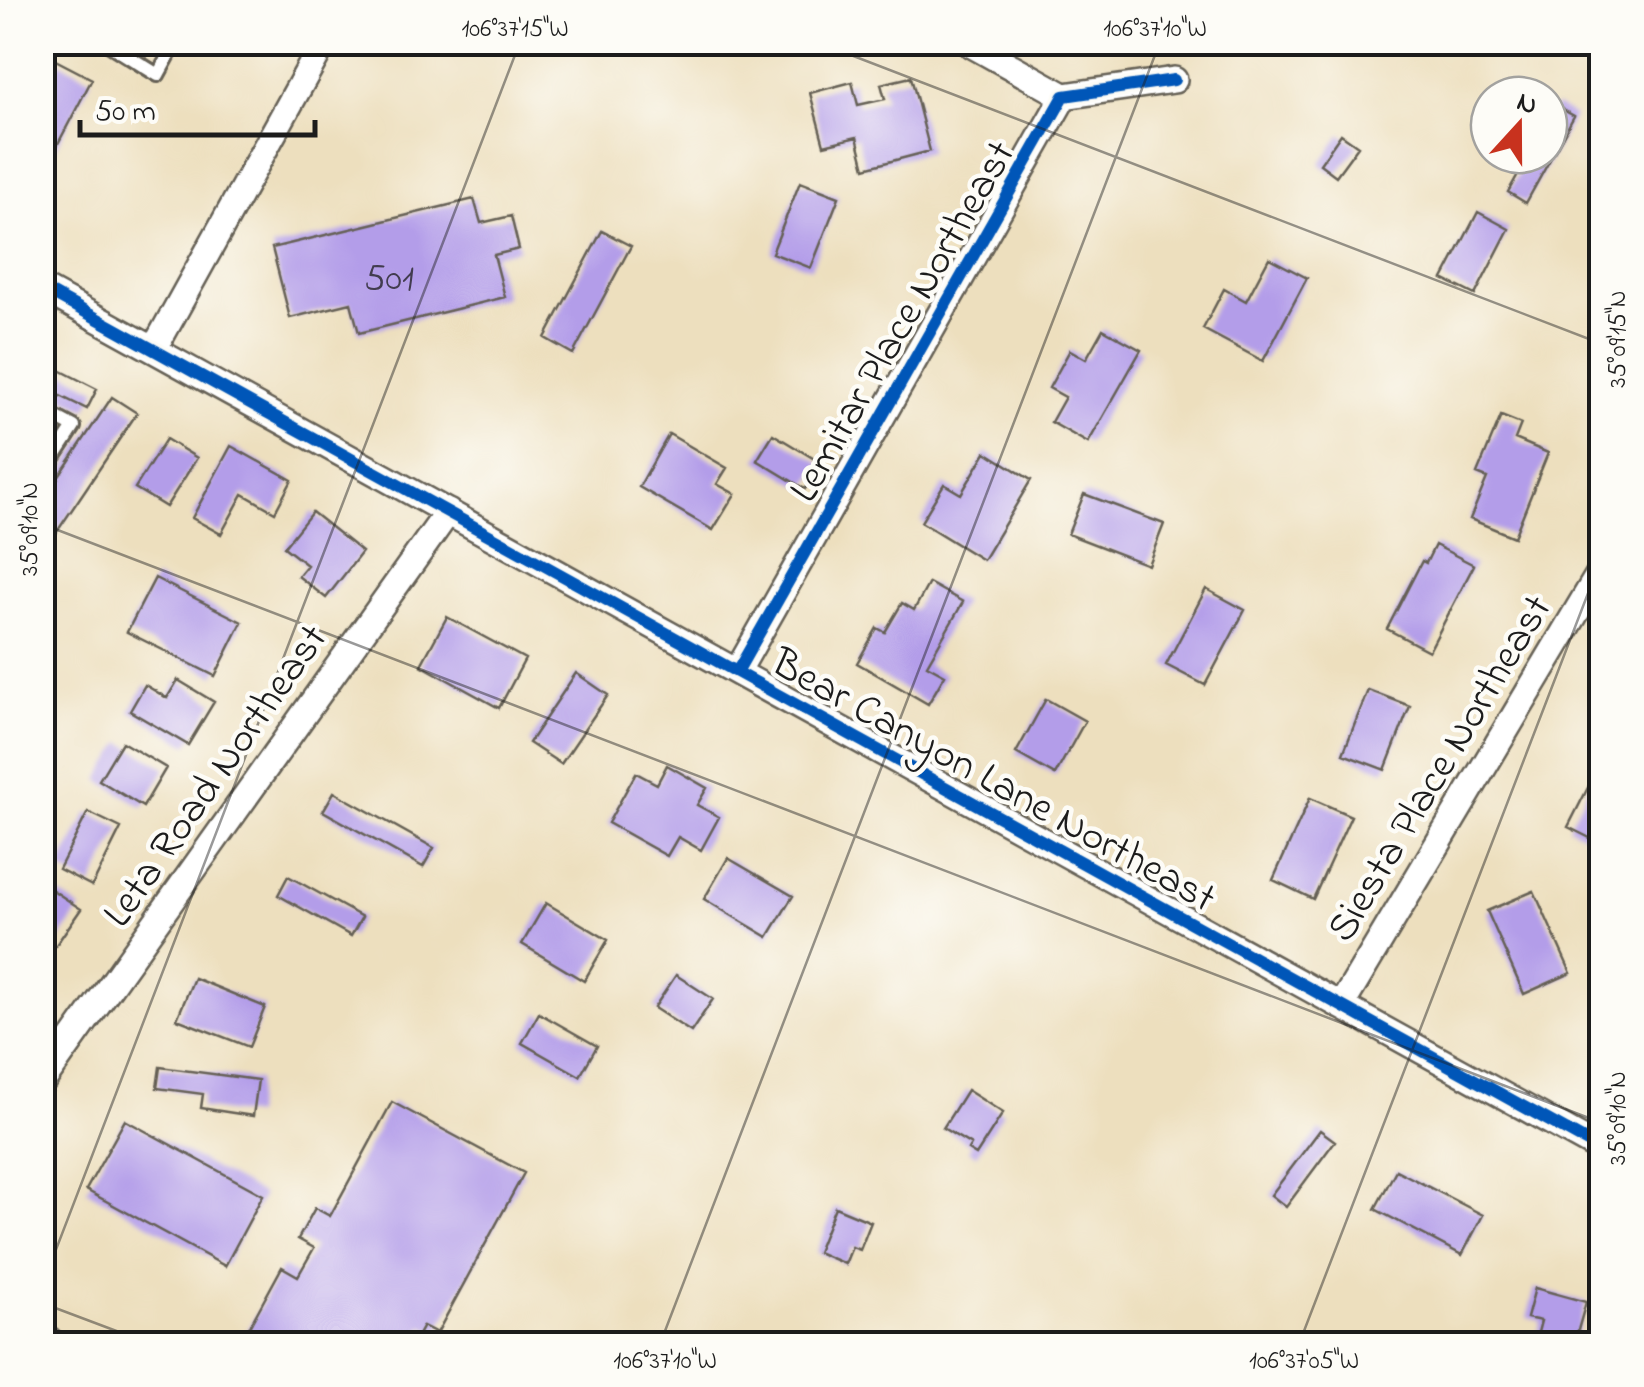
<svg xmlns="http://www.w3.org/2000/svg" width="1644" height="1387" viewBox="0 0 1644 1387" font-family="'Indie Flower',sans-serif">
<rect width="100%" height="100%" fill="#fdfcf7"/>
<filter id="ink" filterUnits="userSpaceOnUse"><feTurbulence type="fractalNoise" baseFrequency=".01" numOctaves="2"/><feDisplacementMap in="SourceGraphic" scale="20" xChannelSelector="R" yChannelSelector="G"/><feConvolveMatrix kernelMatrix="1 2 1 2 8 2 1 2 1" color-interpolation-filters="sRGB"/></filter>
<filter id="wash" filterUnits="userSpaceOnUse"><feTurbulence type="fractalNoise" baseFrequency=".0048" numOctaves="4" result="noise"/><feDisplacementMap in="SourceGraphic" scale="40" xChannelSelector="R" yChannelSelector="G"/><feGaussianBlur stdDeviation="2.25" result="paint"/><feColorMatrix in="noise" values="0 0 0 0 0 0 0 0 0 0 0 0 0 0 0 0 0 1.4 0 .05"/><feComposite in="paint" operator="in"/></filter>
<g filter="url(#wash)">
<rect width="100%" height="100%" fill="#eddfbe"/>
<g id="blocks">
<path fill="#b39de9" d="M 42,53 L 92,79 L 42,174 Z
M 911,77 L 930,151 L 865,168 L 857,137 L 824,145 L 810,93 L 852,82 L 858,105 L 885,99 L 881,84 Z
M 1556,106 L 1574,116 L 1526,203 L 1508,192 L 1529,155 L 1549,155 L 1549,118 Z
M 1341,134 L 1358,146 L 1336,176 L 1320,164 Z
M 800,182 L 839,197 L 811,268 L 772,253 Z
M 474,199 L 481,223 L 511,216 L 519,249 L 494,255 L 505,297 L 359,333 L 351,303 L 290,318 L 272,248 Z
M 1478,212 L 1509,229 L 1475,295 L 1443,279 Z
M 602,231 L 631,246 L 573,354 L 545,338 Z
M 1269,258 L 1307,278 L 1263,361 L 1203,329 L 1224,289 L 1246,301 Z
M 1103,329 L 1141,350 L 1088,443 L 1051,422 L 1065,397 L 1049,388 L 1070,350 L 1086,359 Z
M 42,361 L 97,389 L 87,409 L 42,387 Z
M 112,397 L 137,413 L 42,554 L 42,502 Z
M 1501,416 L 1521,424 L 1515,439 L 1548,453 L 1514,537 L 1470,519 L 1487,478 L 1477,474 Z
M 669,434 L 727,468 L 717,484 L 735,494 L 713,530 L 639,487 Z
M 773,434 L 821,463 L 805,489 L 757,460 Z
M 166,439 L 197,458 L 166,507 L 135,488 Z
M 231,446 L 292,480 L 275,512 L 243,494 L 221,534 L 192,518 Z
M 986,452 L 1031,480 L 983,560 L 921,522 L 944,484 L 961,494 Z
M 1084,494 L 1164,524 L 1148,565 L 1068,534 Z
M 312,512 L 362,552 L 326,598 L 298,576 L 307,565 L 284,547 Z
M 1435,545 L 1474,565 L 1429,651 L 1387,629 L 1422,561 L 1426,563 Z
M 155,578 L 242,622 L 215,676 L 127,632 Z
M 929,583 L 963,602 L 927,665 L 945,675 L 928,704 L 857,663 L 877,628 L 885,632 L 902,603 L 914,610 Z
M 1206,589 L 1245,610 L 1205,685 L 1166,665 Z
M 447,617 L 525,659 L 499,708 L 421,665 Z
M 576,673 L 608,695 L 561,764 L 529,743 Z
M 178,680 L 214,702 L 188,745 L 130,711 L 145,685 L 167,698 Z
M 1368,690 L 1410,706 L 1385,770 L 1343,754 Z
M 1046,699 L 1085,721 L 1055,775 L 1016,753 Z
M 122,742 L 166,768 L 143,807 L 99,780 Z
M 1602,760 L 1602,844 L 1568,827 Z
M 667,765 L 707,788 L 697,805 L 719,817 L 701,850 L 678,837 L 667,856 L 608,823 L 636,773 L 657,784 Z
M 334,792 L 434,848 L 423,867 L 323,811 Z
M 1310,798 L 1351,816 L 1313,899 L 1273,880 Z
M 88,812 L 121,828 L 92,886 L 59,869 Z
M 728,858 L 793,896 L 768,937 L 704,899 Z
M 288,876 L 362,917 L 351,936 L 278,895 Z
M 42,883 L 81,909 L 49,955 L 42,951 Z
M 1534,891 L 1571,973 L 1524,994 L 1487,911 Z
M 546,903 L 608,940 L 584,981 L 522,944 Z
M 676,975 L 713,999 L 691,1032 L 654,1008 Z
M 194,978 L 265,1007 L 249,1047 L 177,1019 Z
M 539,1013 L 597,1046 L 580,1076 L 522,1043 Z
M 160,1067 L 258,1080 L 253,1116 L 201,1108 L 203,1094 L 157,1088 Z
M 967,1090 L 1003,1113 L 976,1155 L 968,1150 L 971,1145 L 943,1128 Z
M 392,1102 L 524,1173 L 437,1333 L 423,1326 L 413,1344 L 240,1344 L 282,1267 L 298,1276 L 314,1248 L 298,1239 L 315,1208 L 330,1216 Z
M 125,1120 L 263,1195 L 225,1266 L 86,1190 Z
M 1320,1130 L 1335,1141 L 1286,1207 L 1271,1195 Z
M 1396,1170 L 1483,1215 L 1462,1255 L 1375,1209 Z
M 835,1207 L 871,1222 L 860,1250 L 852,1247 L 845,1264 L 817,1252 Z
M 1535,1288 L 1586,1302 L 1574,1344 L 1535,1344 L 1541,1321 L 1527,1318 Z"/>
</g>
</g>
<g filter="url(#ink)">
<use href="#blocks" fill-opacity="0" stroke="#656055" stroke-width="2.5"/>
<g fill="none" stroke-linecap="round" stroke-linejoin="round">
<defs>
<path id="lane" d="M 105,42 L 158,75 L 176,42
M 42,410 L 74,427 L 42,476"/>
<path id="street" d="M 967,42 L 1064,96
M 42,288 L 1602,1150
M 154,349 L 324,42
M 737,672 L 1064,96 L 1174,80
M 1341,1006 L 1602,569
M 42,1082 L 448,512"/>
<path id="secondary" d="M 42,1343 L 46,1344"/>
</defs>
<use href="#lane" stroke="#656055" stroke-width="18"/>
<use href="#street" stroke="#656055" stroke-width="30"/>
<use href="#secondary" stroke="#656055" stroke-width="40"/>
<use href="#lane" stroke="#fff" stroke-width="12"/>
<use href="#street" stroke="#fff" stroke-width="25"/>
<use href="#secondary" stroke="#f9e7c3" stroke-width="35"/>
<defs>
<path id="cycleway" d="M 42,288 L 1602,1150
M 737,672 L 1064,96 L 1174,80"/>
</defs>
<use href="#cycleway" stroke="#fdfcf7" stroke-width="19"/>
<use href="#cycleway" stroke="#0057b8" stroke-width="12"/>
</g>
</g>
<path fill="none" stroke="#1c1c1c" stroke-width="2.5" stroke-opacity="0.45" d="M 817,42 L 1602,344M 42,524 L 1602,1123M 42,1286 L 520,42M 42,1303 L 151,1344M 660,1344 L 1160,42M 1299,1344 L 1602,557"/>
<g text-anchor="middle" stroke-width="9" stroke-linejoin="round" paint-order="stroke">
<g font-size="38" fill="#423c4f">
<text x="389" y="289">501</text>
</g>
<g font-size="42" fill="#1c1c1c" stroke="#fdfcf7">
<text transform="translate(900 320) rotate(-60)" y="15">Lemitar Place Northeast</text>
<text transform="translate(1437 767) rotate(-59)" y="15">Siesta Place Northeast</text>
<text transform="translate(213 774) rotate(-55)" y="15">Leta Road Northeast</text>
<text transform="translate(995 778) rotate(29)" y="15">Bear Canyon Lane Northeast</text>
</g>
</g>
<rect width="1644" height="1387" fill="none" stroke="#fdfcf7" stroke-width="110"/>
<g transform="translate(1519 125) rotate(21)"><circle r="48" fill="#fdfcf7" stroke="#a3a29f" stroke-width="2.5"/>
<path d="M0-8L18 38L0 25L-18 38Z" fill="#c8321e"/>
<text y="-15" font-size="28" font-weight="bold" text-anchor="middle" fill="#1c1c1c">N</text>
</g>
<path d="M80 120v15h235v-15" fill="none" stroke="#1c1c1c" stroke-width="5"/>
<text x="95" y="120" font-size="30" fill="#1c1c1c" stroke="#fdfcf7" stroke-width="8" paint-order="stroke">50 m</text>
<rect x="55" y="55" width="1534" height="1277" fill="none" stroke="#1c1c1c" stroke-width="4"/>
<g font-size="25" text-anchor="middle" fill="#1c1c1c">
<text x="515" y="36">106°37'15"W</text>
<text x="1155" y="36">106°37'10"W</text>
<text transform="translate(1616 339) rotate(-90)" y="9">35°09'15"N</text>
<text transform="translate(28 529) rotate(-90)" y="9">35°09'10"N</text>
<text transform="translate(1616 1118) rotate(-90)" y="9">35°09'10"N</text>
<text x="665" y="1368">106°37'10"W</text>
<text x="1304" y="1368">106°37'05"W</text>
</g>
</svg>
